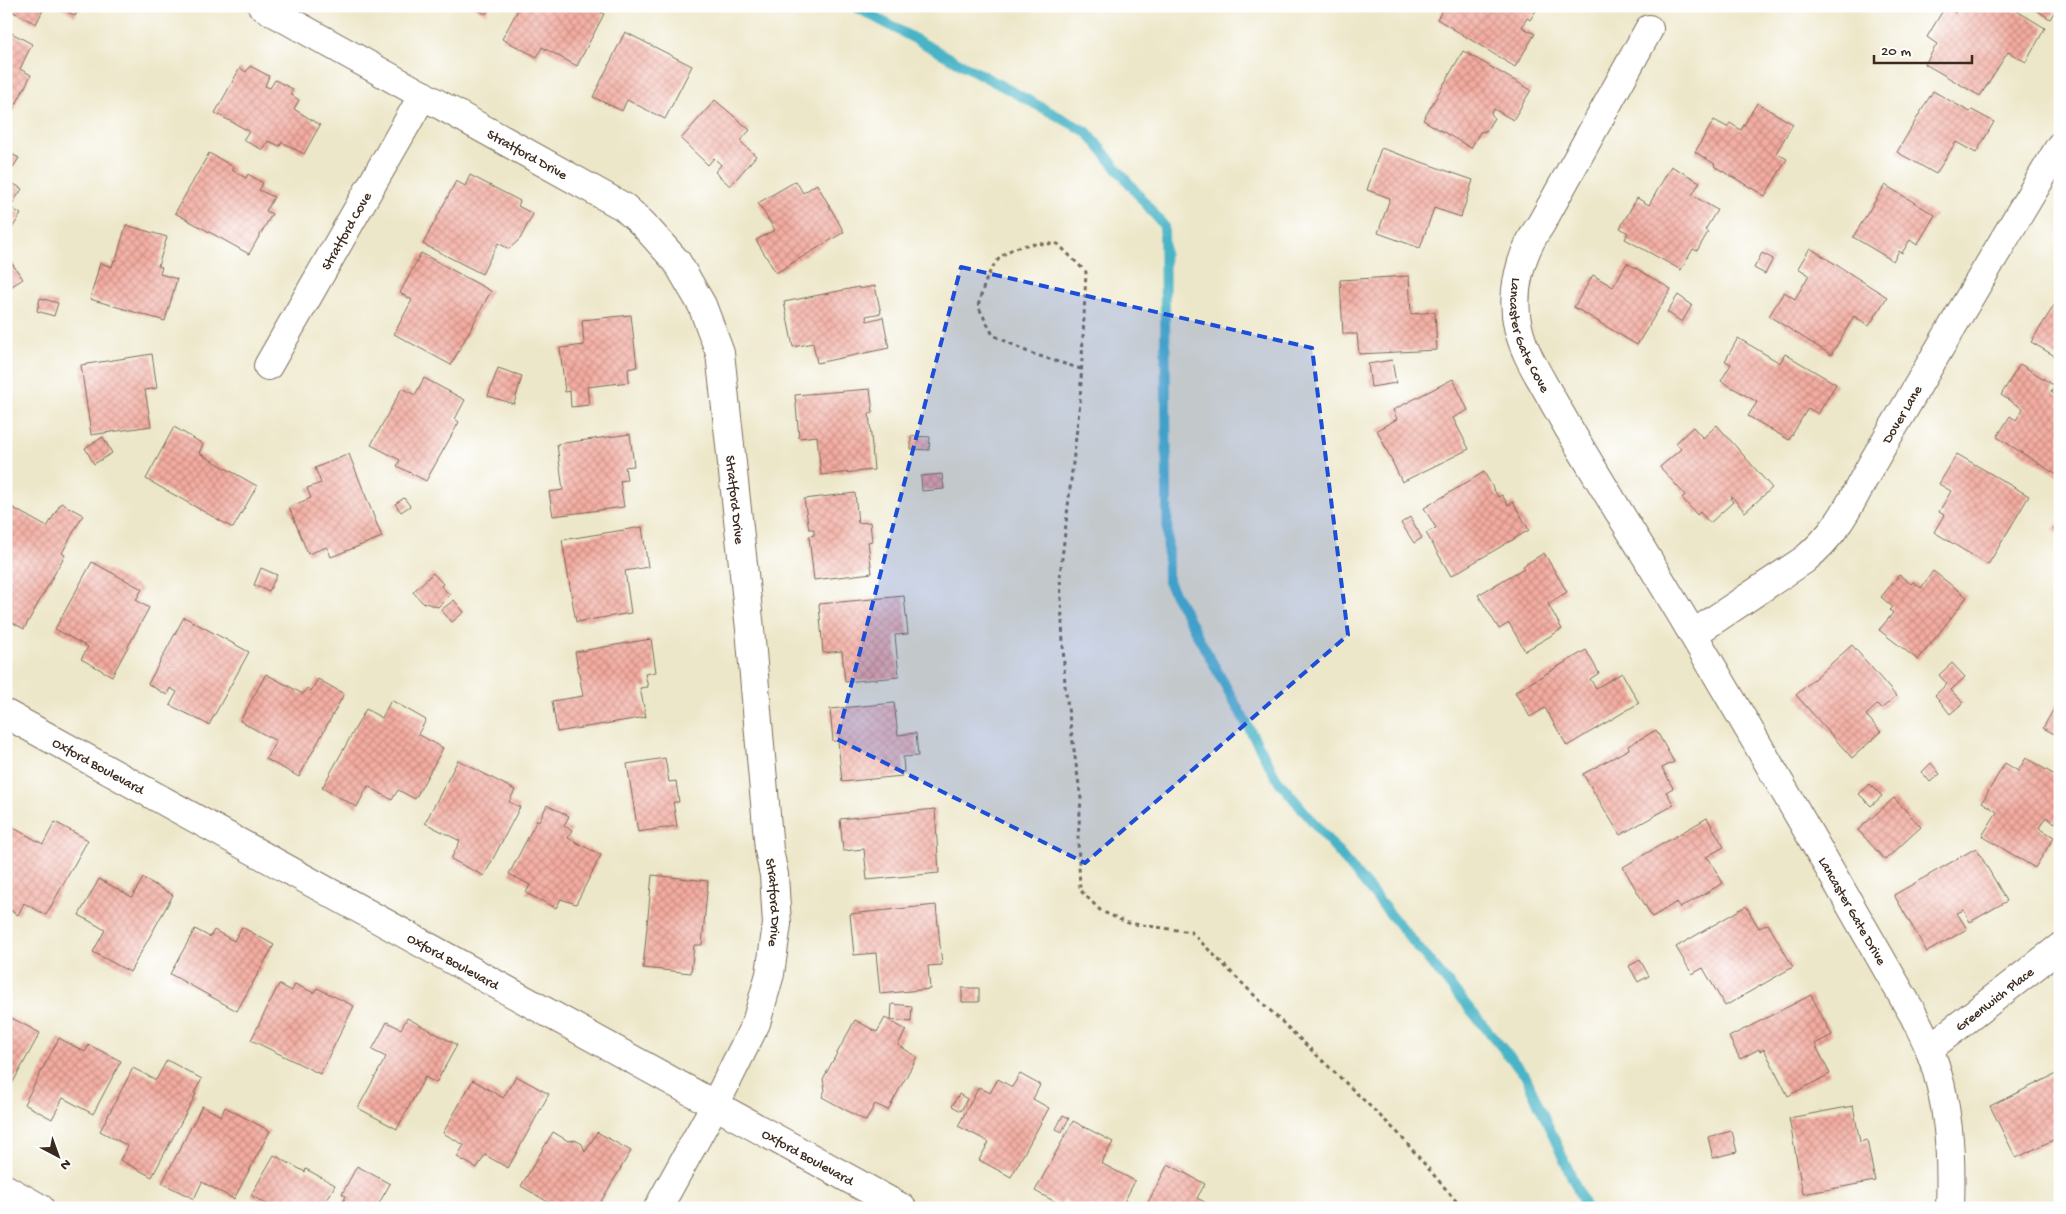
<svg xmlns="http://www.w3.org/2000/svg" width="2066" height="1214" viewBox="0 0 2066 1214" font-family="'Gochi Hand',sans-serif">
<defs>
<pattern id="building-cross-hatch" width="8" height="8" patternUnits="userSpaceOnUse" patternTransform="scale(1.25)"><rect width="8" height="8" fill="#f4aca0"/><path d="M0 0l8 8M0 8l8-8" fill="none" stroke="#c78c82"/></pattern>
</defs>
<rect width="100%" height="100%" fill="#fff"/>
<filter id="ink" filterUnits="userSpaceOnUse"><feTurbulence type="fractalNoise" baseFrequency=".02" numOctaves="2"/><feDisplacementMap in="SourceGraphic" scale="10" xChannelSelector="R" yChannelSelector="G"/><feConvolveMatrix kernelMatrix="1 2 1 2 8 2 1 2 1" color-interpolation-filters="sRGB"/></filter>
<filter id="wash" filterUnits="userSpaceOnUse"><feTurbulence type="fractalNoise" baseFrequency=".0096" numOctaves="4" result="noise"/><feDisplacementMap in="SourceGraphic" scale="20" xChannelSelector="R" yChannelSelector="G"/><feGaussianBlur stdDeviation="1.12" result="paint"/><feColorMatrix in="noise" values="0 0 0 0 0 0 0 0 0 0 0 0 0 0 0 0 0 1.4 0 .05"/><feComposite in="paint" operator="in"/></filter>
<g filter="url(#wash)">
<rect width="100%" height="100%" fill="#ede7c9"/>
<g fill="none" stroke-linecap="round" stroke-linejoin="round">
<path stroke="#48b4c6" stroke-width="10" d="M 854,6 L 1087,132 L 1164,226 L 1168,582 L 1277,779 L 1525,1075 L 1586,1208"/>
</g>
<g id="blocks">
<path fill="url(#building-cross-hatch)" d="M 6,6 L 45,6 L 36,24 L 6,8 Z
M 58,6 L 80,6 L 75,16 Z
M 472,6 L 490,6 L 486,14 Z
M 520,6 L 590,6 L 604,14 L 577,66 L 542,47 L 537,57 L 502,39 Z
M 1445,6 L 1459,6 L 1463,9 L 1465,6 L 1539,6 L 1530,20 L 1527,18 L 1522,27 L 1535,34 L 1515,67 L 1437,19 Z
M 1959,6 L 2009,6 L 2045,28 L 2026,62 L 2008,52 L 1980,96 L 1925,64 L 1937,44 L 1927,37 L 1945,7 L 1955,13 Z
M 2030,6 L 2058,6 L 2050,19 Z
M 6,30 L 32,44 L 20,69 L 31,75 L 6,124 Z
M 625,32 L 692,66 L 665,119 L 627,100 L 622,111 L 593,97 Z
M 1463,51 L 1531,90 L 1513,120 L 1494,109 L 1491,113 L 1494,118 L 1486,131 L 1480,132 L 1471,148 L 1423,120 Z
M 250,66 L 269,76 L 265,86 L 270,88 L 275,80 L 293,89 L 290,94 L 299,100 L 294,109 L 320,125 L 304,154 L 282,142 L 280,146 L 268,141 L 263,150 L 243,140 L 249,131 L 215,113 L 240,68 L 246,72 Z
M 1933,91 L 1970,112 L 1972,110 L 1994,122 L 1976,153 L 1956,142 L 1936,174 L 1897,152 Z
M 715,100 L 750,130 L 740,141 L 756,156 L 730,186 L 715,172 L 721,165 L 714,158 L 708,165 L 681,139 Z
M 1757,103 L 1793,124 L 1776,153 L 1787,159 L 1765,196 L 1714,166 L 1715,164 L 1695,152 L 1714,120 L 1727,127 L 1730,123 L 1741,130 Z
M 1381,148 L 1473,180 L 1461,217 L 1434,208 L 1420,248 L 1378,233 L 1390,198 L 1367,190 Z
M 6,151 L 19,158 L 6,178 Z
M 209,153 L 234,167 L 232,170 L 246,178 L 248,174 L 263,183 L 259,190 L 274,197 L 266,211 L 272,214 L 249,254 L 175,213 Z
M 1671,166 L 1700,182 L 1692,195 L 1717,210 L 1705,230 L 1708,232 L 1697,251 L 1693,249 L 1681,270 L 1625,239 L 1628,233 L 1620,228 L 1637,198 L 1649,205 Z
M 470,175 L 520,201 L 518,206 L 533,214 L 520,239 L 509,249 L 498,243 L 482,274 L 423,244 L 456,181 L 465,186 Z
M 6,179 L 22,189 L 10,207 L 21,214 L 6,238 Z
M 796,181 L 803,193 L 817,184 L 844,232 L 776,273 L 756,240 L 775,230 L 758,203 Z
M 1885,185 L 1935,215 L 1917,245 L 1910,240 L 1902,253 L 1899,251 L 1893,261 L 1853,237 Z
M 126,225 L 167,237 L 158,266 L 162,267 L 160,274 L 177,279 L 165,321 L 90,299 L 100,263 L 112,267 L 114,260 L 116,260 Z
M 1810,248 L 1887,297 L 1869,326 L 1854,316 L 1831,355 L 1769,316 L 1784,292 L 1795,299 L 1809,275 L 1798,268 Z
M 421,253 L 491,291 L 451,365 L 394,334 L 412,300 L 400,293 Z
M 1762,253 L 1773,259 L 1765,274 L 1754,268 Z
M 6,255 L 23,279 L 9,288 L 6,285 Z
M 1627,263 L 1671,289 L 1637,345 L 1574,307 L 1593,275 L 1613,287 Z
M 1409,276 L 1411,314 L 1435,312 L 1437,350 L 1359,354 L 1357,334 L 1343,334 L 1340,280 Z
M 875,286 L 881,313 L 866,316 L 867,321 L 883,317 L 889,348 L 817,363 L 813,343 L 793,347 L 784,302 L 859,287 L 859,289 Z
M 1678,295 L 1692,305 L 1682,322 L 1667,312 Z
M 2060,296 L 2060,359 L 2031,342 Z
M 40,298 L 58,303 L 54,316 L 37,311 Z
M 631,315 L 637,367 L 628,369 L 629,382 L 587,387 L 589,405 L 571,407 L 570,391 L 565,392 L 560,348 L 584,345 L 582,320 Z
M 1738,338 L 1780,363 L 1785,354 L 1836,384 L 1818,414 L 1808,408 L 1789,440 L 1748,416 L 1757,402 L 1721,381 L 1731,364 L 1725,361 Z
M 152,354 L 157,388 L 145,390 L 151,426 L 91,435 L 81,365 Z
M 1392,360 L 1396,383 L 1371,387 L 1368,364 Z
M 2020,364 L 2055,386 L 2051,392 L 2060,397 L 2060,477 L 1997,437 L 2010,416 L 2016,420 L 2023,409 L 2001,395 Z
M 498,368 L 522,376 L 514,404 L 488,396 Z
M 424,378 L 465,400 L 455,419 L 459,422 L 426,481 L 397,466 L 400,460 L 371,445 L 402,388 L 415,395 Z
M 1453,379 L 1468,410 L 1453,418 L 1469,449 L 1402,482 L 1377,430 L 1397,419 L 1393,410 Z
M 870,389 L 873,413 L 869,413 L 874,470 L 821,475 L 817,436 L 799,438 L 795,395 Z
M 1717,425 L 1772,488 L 1745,512 L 1732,497 L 1730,498 L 1733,502 L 1710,523 L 1700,512 L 1697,515 L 1682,498 L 1685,495 L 1660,467 L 1681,449 L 1676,443 L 1693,427 L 1703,438 Z
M 174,427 L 203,444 L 199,453 L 257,486 L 233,528 L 146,479 Z
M 630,434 L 634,466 L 625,467 L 627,480 L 620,481 L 624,507 L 553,516 L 549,492 L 563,490 L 557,444 Z
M 911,436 L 930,437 L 929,450 L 911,449 Z
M 103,437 L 112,453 L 94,464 L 85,448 Z
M 349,454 L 382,537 L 331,557 L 327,547 L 308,554 L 289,507 L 311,498 L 307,488 L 321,483 L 315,468 Z
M 1957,454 L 2029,496 L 1988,565 L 1934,532 L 1944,515 L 1939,512 L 1951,491 L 1939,484 Z
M 1484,472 L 1498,497 L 1502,495 L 1508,505 L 1513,502 L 1529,530 L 1451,576 L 1426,533 L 1436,528 L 1424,508 Z
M 942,474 L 944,489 L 922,491 L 921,476 Z
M 855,493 L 858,523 L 870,522 L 872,541 L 868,542 L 872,573 L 814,580 L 809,536 L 814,535 L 814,529 L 809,529 L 804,499 Z
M 404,498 L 410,506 L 401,512 L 395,504 Z
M 61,503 L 83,515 L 62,553 L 65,555 L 24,629 L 6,619 L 6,504 L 47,527 Z
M 1410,517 L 1422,538 L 1414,543 L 1401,523 Z
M 2060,520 L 2060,535 L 2053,530 Z
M 642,527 L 648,567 L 625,571 L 631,613 L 576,622 L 562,540 Z
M 1544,553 L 1567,592 L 1548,604 L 1562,629 L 1525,651 L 1509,623 L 1499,629 L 1478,595 L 1524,568 L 1523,566 Z
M 92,562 L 142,589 L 136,600 L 149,608 L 112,676 L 81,659 L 88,647 L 55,629 Z
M 261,568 L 277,575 L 269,591 L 254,585 Z
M 1933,571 L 1967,597 L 1918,660 L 1879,630 L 1893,613 L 1890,610 L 1893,607 L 1881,597 L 1899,575 L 1911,584 L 1913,582 L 1921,588 Z
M 433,573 L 443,584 L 441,586 L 450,595 L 438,607 L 422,602 L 413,592 Z
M 904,596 L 908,634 L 895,635 L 899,677 L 845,682 L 842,651 L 823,653 L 819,604 Z
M 454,600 L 464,612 L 452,622 L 441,610 Z
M 184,617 L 249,652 L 209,725 L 170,705 L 177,692 L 170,688 L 167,695 L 148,684 Z
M 651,639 L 656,672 L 645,674 L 648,687 L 640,688 L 646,717 L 557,732 L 552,701 L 583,696 L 575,652 Z
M 1852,645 L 1896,696 L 1881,709 L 1877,705 L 1866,715 L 1881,732 L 1852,758 L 1796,695 Z
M 1586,650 L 1599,673 L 1590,679 L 1596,688 L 1622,673 L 1639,703 L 1567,746 L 1545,708 L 1530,717 L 1515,692 Z
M 1952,663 L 1965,677 L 1951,690 L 1963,703 L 1950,714 L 1935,695 L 1947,684 L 1939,675 Z
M 266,674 L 303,694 L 307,688 L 311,691 L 318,679 L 344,694 L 299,777 L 266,759 L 276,741 L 240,721 Z
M 2060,698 L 2060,737 L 2043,728 Z
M 391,700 L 426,720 L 418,734 L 443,748 L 415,799 L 398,790 L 392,800 L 368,786 L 357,807 L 322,788 L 366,709 L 382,718 Z
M 894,703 L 898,735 L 916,733 L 918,756 L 903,757 L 904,772 L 901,772 L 902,776 L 842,782 L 838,741 L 833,741 L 830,709 Z
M 1656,730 L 1674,762 L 1662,768 L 1673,788 L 1666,792 L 1674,805 L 1620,835 L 1583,774 L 1629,749 L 1628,746 Z
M 665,758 L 669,782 L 676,781 L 679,802 L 673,802 L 677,826 L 638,832 L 627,764 Z
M 2026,758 L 2060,778 L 2060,815 L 2055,823 L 2046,817 L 2039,828 L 2054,837 L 2035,868 L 1982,836 L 1997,812 L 1982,802 L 2005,763 L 2018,771 Z
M 458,760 L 515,790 L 509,802 L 520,807 L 484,876 L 451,859 L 460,841 L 425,823 Z
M 1931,763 L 1940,774 L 1930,782 L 1922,772 Z
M 1870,784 L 1882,796 L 1871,806 L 1859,794 Z
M 1894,798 L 1921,827 L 1885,860 L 1858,830 Z
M 547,805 L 569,816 L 564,826 L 572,830 L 568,838 L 601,855 L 576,904 L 561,899 L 556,908 L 526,893 L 530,885 L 509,874 L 537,820 L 539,821 Z
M 935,809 L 939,873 L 867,880 L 864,849 L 843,851 L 840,819 Z
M 1707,818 L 1724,847 L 1706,857 L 1709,859 L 1723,883 L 1680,908 L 1677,902 L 1652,917 L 1623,867 Z
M 55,822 L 88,840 L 46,915 L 24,903 L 18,915 L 6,908 L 6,833 L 10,826 L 43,844 Z
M 1976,848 L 2007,901 L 1970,922 L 1964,910 L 1957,913 L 1967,929 L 1927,952 L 1894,895 Z
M 652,875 L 708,881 L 702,945 L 694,945 L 691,973 L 643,968 Z
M 143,878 L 173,895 L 130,972 L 93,952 L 105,930 L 79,915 L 99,879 L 132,897 Z
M 936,905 L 942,965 L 928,966 L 930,989 L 880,994 L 876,953 L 854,955 L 850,914 Z
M 1746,906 L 1759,928 L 1768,924 L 1793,967 L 1725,1006 L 1703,968 L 1692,974 L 1676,947 Z
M 242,927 L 274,945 L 237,1011 L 170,974 L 195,929 L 210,937 L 214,930 L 234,941 Z
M 1640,960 L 1649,976 L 1638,982 L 1629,966 Z
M 279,984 L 292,991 L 295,984 L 314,993 L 317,988 L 354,1006 L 320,1074 L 251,1040 Z
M 962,988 L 979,988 L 979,1002 L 962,1002 Z
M 1811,995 L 1832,1035 L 1815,1044 L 1830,1074 L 1788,1096 L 1764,1049 L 1760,1051 L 1759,1049 L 1740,1059 L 1729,1037 Z
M 892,1004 L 912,1006 L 911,1022 L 891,1020 Z
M 6,1015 L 40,1033 L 6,1095 Z
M 407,1018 L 457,1045 L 436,1083 L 425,1077 L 397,1129 L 358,1108 L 386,1057 L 372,1050 L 387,1022 L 401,1029 Z
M 885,1018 L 906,1030 L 898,1045 L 917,1057 L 888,1110 L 875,1104 L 866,1121 L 822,1097 L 825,1090 L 823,1079 L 855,1020 L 877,1032 Z
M 59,1038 L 85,1052 L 89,1045 L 121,1061 L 93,1114 L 63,1098 L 52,1119 L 24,1104 Z
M 167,1060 L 202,1079 L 194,1093 L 196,1094 L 152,1177 L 120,1160 L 128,1146 L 100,1131 L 133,1068 L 156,1080 Z
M 2060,1072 L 2060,1150 L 2055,1139 L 2016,1158 L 1990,1106 Z
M 1020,1074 L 1040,1085 L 1033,1099 L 1049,1108 L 1011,1177 L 979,1160 L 989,1142 L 958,1126 L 979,1087 L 990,1093 L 998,1079 L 1012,1087 Z
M 516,1076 L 549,1094 L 508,1168 L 485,1155 L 477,1168 L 457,1157 L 464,1145 L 443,1133 L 473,1080 L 503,1098 Z
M 959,1094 L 967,1099 L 961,1111 L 952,1106 Z
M 202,1106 L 221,1116 L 225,1107 L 270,1131 L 234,1199 L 202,1182 L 194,1199 L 162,1183 Z
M 1853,1106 L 1860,1142 L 1867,1140 L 1875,1181 L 1803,1194 L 1789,1118 Z
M 1063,1115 L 1069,1118 L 1062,1132 L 1056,1129 Z
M 1073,1121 L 1113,1142 L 1101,1163 L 1135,1181 L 1121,1208 L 1070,1208 L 1071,1204 L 1063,1200 L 1061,1205 L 1035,1191 Z
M 1732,1131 L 1737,1152 L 1713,1158 L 1708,1137 Z
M 553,1132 L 568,1141 L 575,1140 L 582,1144 L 585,1152 L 597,1132 L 631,1151 L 597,1208 L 558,1208 L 521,1186 Z
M 274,1155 L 305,1172 L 306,1169 L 335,1185 L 323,1208 L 273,1208 L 251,1195 Z
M 1168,1164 L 1205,1184 L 1197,1198 L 1216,1208 L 1145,1208 Z
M 357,1166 L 390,1184 L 378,1205 L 383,1208 L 340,1208 L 346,1196 L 342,1194 Z"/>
</g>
</g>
<g filter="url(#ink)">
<use href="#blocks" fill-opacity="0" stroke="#796c5a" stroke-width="1"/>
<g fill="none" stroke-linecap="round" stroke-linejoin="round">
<defs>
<g id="minor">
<path id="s1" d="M 262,6 L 624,207 L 643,224 L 677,262 L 702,305 L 720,353 L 750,629 L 769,850 L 774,875 L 777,924 L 770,974 L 756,1023 L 715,1105 L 658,1208"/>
<path id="s2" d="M 1649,29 L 1541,224 C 1521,252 1510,292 1518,327 C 1524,354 1540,377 1553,401 C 1586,460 1623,518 1658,576 C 1746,721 1829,869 1914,1016 C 1919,1027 1925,1037 1929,1048 C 1949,1099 1952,1154 1950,1208"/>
<path id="s3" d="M 268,366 L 423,95"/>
<path id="s4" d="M 1693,634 L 1804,560 C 1832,537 1846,513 1862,482 C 1876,456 1891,431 1906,406 C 1956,319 2008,233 2060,146"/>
<path id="s5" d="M 6,714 L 902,1208"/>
<path id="s6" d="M 1930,1048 L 2060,947"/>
<path d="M 6,1189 L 40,1208"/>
</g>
</defs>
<use href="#minor" stroke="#796c5a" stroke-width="30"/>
<path stroke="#796c5a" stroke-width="3" stroke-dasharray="4 4" stroke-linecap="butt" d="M 1081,369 L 1030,353 L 993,335 L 978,306 C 991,256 1005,241 1058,244 L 1086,272 L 1080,402 L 1060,576 L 1065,687 L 1081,799 L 1078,838 L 1080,890 L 1101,911 L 1128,923 L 1191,932 L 1254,995 L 1398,1133 L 1462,1208"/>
<use href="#minor" stroke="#fff" stroke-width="28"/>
</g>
</g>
<path fill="#1d4ed8" fill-opacity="0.2" stroke="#1d4ed8" stroke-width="4" stroke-dasharray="10 6" stroke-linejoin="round" d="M 961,267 L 1312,348 L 1348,635 L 1085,863 L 837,739 Z"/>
<g text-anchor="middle" stroke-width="4" stroke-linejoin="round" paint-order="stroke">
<g font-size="14" fill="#3b2a1e" stroke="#fff">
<text dy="5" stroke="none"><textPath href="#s1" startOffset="304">Stratford Drive</textPath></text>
<text dy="5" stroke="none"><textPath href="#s3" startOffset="156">Stratford Cove</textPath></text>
<text dy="5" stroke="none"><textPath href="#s2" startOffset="342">Lancaster Gate Cove</textPath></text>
<text dy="5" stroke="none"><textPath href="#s4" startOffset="310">Dover Lane</textPath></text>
<text dy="5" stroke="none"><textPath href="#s1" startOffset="739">Stratford Drive</textPath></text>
<text dy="5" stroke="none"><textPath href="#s5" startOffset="106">Oxford Boulevard</textPath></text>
<text dy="5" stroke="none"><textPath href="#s1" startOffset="1144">Stratford Drive</textPath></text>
<text dy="5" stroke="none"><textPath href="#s2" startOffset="1005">Lancaster Gate Drive</textPath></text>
<text dy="5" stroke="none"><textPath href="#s5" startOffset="511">Oxford Boulevard</textPath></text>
<text dy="5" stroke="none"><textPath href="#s6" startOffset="81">Greenwich Place</textPath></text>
<text dy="5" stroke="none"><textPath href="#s5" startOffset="916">Oxford Boulevard</textPath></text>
</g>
</g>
<rect width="2066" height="1214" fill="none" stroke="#fff" stroke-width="25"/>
<g transform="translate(58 1156) rotate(139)" stroke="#ffffff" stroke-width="4" paint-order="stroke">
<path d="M0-4L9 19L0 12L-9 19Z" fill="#3b2a1e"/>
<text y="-8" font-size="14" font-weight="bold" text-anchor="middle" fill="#3b2a1e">N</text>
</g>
<path d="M1874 55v8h98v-8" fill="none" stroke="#3b2a1e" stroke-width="2.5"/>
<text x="1881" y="55" font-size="15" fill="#3b2a1e" stroke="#ffffff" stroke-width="4" paint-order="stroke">20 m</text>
</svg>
